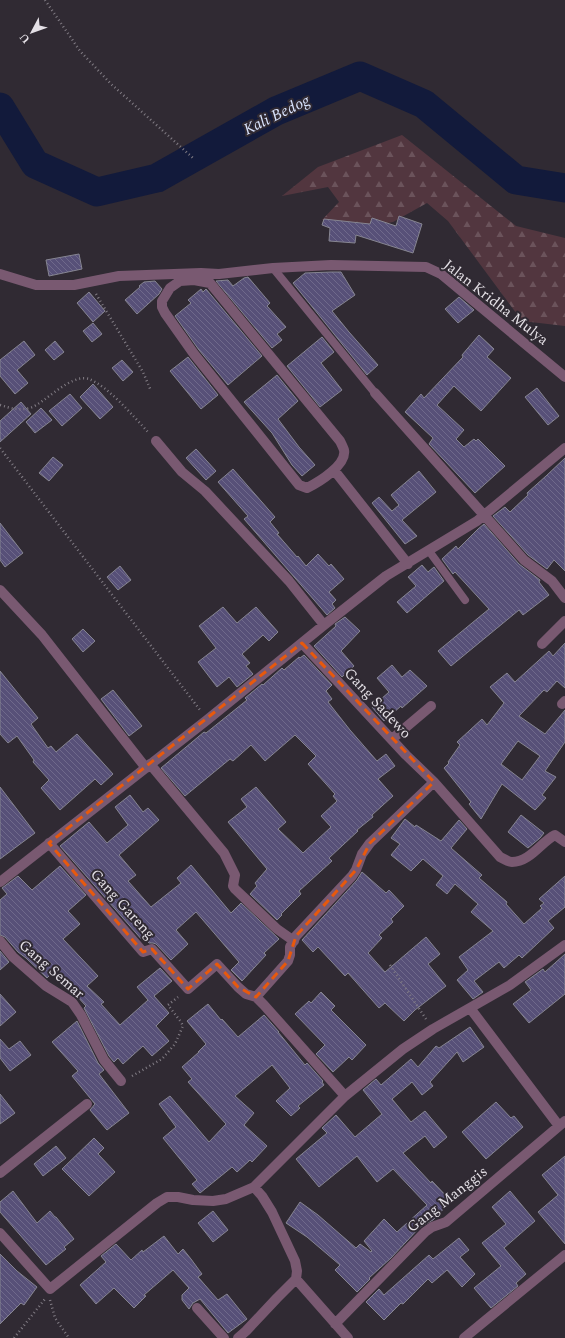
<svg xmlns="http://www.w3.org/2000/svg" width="565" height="1338" viewBox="0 0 565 1338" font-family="Spectral,serif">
<defs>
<pattern id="forest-firs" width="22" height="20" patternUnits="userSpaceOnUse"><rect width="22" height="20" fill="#52363f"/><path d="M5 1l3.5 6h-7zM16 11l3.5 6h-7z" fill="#6b535b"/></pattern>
<pattern id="building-back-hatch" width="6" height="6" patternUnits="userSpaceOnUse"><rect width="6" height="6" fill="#575078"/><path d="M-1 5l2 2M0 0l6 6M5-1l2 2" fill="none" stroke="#6f698b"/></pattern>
</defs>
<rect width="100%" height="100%" fill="#302a33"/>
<path fill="url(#forest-firs)" d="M 402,135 L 516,226 L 565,238 L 565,326 L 522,321 L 448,221 L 427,203 L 393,222 L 365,227 L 322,220 L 339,202 L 328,187 L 282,196 L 318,167 Z"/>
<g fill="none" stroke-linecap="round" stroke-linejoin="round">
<path stroke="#121a3b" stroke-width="29" d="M 0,107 L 35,164 L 97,192 L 157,178 L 276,111 L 360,76 L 424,104 L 516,180 L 565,188"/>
</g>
<path fill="url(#building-back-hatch)" stroke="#868591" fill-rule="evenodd" d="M 399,216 L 422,224 L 413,253 L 356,235 L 355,243 L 329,241 L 330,228 L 322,225 L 324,219 L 370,224 L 372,218 L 396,226 Z
M 79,254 L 82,269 L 49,276 L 46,260 Z
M 331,272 L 341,272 L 355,295 L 332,311 L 349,332 L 378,365 L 367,375 L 293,283 L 305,273 Z
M 248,277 L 270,303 L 267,306 L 286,327 L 277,334 L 282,340 L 272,348 L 216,281 L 228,280 L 233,286 L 244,278 Z
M 155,281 L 162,289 L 159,294 L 137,314 L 125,300 L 140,287 L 139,286 L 144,282 Z
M 201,289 L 203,292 L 206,289 L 262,356 L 228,385 L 199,350 L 175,316 L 191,303 L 188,300 Z
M 89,292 L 105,311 L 93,322 L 77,303 Z
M 459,297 L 474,310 L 458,323 L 445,309 Z
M 93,323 L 102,334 L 92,342 L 83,331 Z
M 479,335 L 494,349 L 487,357 L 511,378 L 481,411 L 454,386 L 437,405 L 464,430 L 456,439 L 464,447 L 474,439 L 476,441 L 478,439 L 505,466 L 475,493 L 429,444 L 433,438 L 405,412 L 421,394 L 424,398 L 463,357 L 462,355 Z
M 322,337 L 334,352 L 321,363 L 342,390 L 320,407 L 287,366 Z
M 24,341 L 35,355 L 17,370 L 28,383 L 15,394 L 0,376 L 0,360 Z
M 55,341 L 64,352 L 54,360 L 45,350 Z
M 188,357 L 218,395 L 201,409 L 170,371 Z
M 122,360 L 133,372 L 123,381 L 112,368 Z
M 277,375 L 298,401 L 278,419 L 299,447 L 315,465 L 302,476 L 292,465 L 272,433 L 244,402 Z
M 93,384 L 113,407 L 100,419 L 80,397 Z
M 537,388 L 559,416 L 548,425 L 525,397 Z
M 70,394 L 82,408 L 62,426 L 49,411 Z
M 21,402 L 31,414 L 0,442 L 0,421 Z
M 41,408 L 52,420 L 35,433 L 26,422 Z
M 196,449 L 216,471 L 206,480 L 186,458 Z
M 53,457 L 63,465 L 49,481 L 39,473 Z
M 565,458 L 565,571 L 554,560 L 547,569 L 528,555 L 493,516 L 505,507 L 510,512 L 528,495 L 527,493 L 546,476 Z
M 233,469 L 275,517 L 270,522 L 279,533 L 277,534 L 297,557 L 298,556 L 306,566 L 318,554 L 329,566 L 331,564 L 344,579 L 329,592 L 336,600 L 332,604 L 335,608 L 327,615 L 244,519 L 248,516 L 218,482 Z
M 419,471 L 436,492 L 402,520 L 417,536 L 405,544 L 372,503 L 379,497 L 392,511 L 399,505 L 391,495 Z
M 0,523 L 23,553 L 5,567 L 0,560 Z
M 484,524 L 519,564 L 540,580 L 539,582 L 549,595 L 523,615 L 519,610 L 451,666 L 438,651 L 489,609 L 455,572 L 453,574 L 442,559 L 456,546 L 458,549 L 478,529 Z
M 422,565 L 428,572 L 434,567 L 444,581 L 407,613 L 397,602 L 416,586 L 408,577 Z
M 120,566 L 131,580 L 118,590 L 107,577 Z
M 223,607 L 237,623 L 256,607 L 278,632 L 269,641 L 263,635 L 242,654 L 250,663 L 246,666 L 253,674 L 237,687 L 229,677 L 217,687 L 198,662 L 216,648 L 199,626 Z
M 345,617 L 360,631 L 341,651 L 354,666 L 342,677 L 314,646 L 336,626 L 335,624 Z
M 83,629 L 95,641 L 83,652 L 72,639 Z
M 565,643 L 565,688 L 557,681 L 547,692 L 544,690 L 519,716 L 545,734 L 565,710 L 565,742 L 545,771 L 556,777 L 542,795 L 546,798 L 535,810 L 502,784 L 481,819 L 469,804 L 471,802 L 444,768 L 449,763 L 448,762 L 460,745 L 457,742 L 482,719 L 487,725 L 504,703 L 490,687 L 507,673 L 515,682 L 549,651 L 553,656 ZM 518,741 L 540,756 L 522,780 L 501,764 Z
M 304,655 L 332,685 L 326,691 L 332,699 L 328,702 L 350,730 L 377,761 L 386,754 L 395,766 L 378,779 L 393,796 L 372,815 L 373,817 L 357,830 L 358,831 L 329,858 L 332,861 L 299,891 L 301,894 L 281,914 L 282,915 L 277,920 L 250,894 L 257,886 L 255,883 L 267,869 L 228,822 L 247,807 L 241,799 L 256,787 L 286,822 L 278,829 L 303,853 L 331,827 L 321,816 L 337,801 L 333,796 L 335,794 L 308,764 L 316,756 L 295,735 L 265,761 L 251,745 L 233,761 L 230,759 L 185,796 L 161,768 L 204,732 L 206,733 L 247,700 L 245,698 L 262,684 L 263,685 L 282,668 L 284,670 L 299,657 L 300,658 Z
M 392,665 L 402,677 L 410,670 L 427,686 L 402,708 L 401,706 L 384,721 L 372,707 L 389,692 L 377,678 Z
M 0,671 L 38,718 L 31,724 L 48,748 L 51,746 L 56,752 L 77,734 L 113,774 L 101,785 L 95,779 L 60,810 L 41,788 L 49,780 L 33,762 L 34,760 L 17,736 L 8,743 L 0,734 Z
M 113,690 L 142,726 L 129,736 L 101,699 Z
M 0,787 L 35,833 L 0,859 Z
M 130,795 L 143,812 L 148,808 L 159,820 L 119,855 L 136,875 L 128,881 L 151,907 L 181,883 L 177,878 L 191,865 L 231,913 L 241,903 L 279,939 L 264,953 L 266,955 L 242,981 L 231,970 L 239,962 L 196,912 L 176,930 L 188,944 L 171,960 L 156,944 L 153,943 L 149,943 L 145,939 L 143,941 L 60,846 L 89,822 L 107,843 L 128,825 L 115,807 Z
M 521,815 L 544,833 L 540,838 L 528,848 L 508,832 Z
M 405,819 L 415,827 L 416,825 L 441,841 L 459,820 L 467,829 L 451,848 L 482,875 L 479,878 L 507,902 L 506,904 L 524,924 L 542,908 L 540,906 L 544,903 L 539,899 L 565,876 L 565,907 L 548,921 L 554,928 L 522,958 L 519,955 L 504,968 L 499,962 L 474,981 L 483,992 L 473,999 L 457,980 L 468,970 L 459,957 L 493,931 L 471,912 L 478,904 L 455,884 L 447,894 L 436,885 L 443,876 L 423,859 L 411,871 L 391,855 L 400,844 L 391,838 Z
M 60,866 L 86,895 L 68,911 L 80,924 L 63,939 L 98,976 L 87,986 L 104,1002 L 101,1004 L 120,1025 L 148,1000 L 137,987 L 160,968 L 172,981 L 154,996 L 169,1013 L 156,1026 L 169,1041 L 152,1056 L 143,1046 L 123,1064 L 118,1058 L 114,1062 L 109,1056 L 84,1008 L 86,1006 L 54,971 L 47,978 L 26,958 L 18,952 L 5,937 L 0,935 L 0,900 L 7,894 L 2,888 L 18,876 L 32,890 Z
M 362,872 L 386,893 L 389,890 L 404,906 L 391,919 L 393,922 L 379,935 L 382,938 L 368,953 L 385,972 L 426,937 L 440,954 L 428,964 L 446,986 L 415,1010 L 404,1021 L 385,1003 L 379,1008 L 348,973 L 345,976 L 318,947 L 313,952 L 302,940 L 357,880 Z
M 0,951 L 9,962 L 0,970 Z
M 565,954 L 565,994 L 529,1023 L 513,1004 L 531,990 L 525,982 L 543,969 L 545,972 Z
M 321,992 L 335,1006 L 331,1010 L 366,1045 L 352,1060 L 349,1057 L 333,1072 L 316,1054 L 325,1045 L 295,1014 L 309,1001 L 311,1003 Z
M 0,994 L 16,1012 L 0,1026 Z
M 208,1004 L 221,1020 L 222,1019 L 238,1037 L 264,1015 L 279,1032 L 278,1032 L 305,1065 L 307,1063 L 323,1081 L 322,1082 L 324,1085 L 298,1106 L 300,1108 L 291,1116 L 276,1101 L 290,1088 L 272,1065 L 235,1096 L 254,1113 L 244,1125 L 267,1146 L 252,1162 L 250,1160 L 237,1172 L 232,1167 L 200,1193 L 192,1184 L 197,1180 L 163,1138 L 176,1127 L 159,1104 L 170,1096 L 209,1142 L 226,1124 L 188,1082 L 192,1079 L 182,1067 L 199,1052 L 198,1052 L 206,1044 L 187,1021 Z
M 77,1021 L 98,1063 L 104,1070 L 99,1074 L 129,1113 L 107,1130 L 90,1110 L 95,1104 L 72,1076 L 78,1071 L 52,1042 Z
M 470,1027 L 484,1047 L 463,1062 L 457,1052 L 430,1082 L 433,1086 L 422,1095 L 412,1082 L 392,1099 L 411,1122 L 425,1111 L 447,1137 L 434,1148 L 425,1136 L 403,1153 L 431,1183 L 432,1181 L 451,1201 L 433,1220 L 420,1227 L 391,1258 L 369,1278 L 370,1279 L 357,1292 L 335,1270 L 340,1265 L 307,1237 L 286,1223 L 300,1202 L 318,1215 L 356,1248 L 360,1244 L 371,1252 L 372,1251 L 364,1241 L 384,1219 L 397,1232 L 427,1205 L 393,1169 L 377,1182 L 357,1156 L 319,1187 L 296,1159 L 327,1133 L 322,1128 L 336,1115 L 355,1137 L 382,1114 L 363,1090 L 376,1079 L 381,1085 L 411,1059 L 418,1067 L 436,1046 L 439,1048 Z
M 0,1039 L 9,1049 L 20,1041 L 31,1055 L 10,1071 L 0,1058 Z
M 0,1094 L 15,1113 L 0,1124 Z
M 496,1102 L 511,1118 L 514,1116 L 523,1127 L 486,1159 L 462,1132 Z
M 94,1138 L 104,1148 L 98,1154 L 115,1172 L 89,1196 L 62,1169 Z
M 56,1146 L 66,1158 L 43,1176 L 34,1164 Z
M 565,1156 L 565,1244 L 538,1212 L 558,1195 L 542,1175 Z
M 13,1191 L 37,1223 L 50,1211 L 55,1217 L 56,1217 L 74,1239 L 64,1247 L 66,1249 L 46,1265 L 0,1212 L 0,1202 Z
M 510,1191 L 535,1221 L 504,1248 L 526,1274 L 516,1283 L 518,1286 L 491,1308 L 474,1288 L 501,1266 L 482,1243 L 506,1224 L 492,1207 Z
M 213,1211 L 228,1230 L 213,1242 L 198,1223 Z
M 164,1236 L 178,1254 L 183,1249 L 191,1259 L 202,1274 L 198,1277 L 218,1300 L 227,1294 L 247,1319 L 228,1333 L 200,1299 L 193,1303 L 189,1309 L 182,1300 L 182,1295 L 189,1288 L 173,1270 L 144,1295 L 146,1296 L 134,1308 L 114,1288 L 96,1304 L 80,1285 L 106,1262 L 101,1256 L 116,1244 L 131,1260 L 142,1250 L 143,1252 Z
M 459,1238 L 469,1250 L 460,1257 L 475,1274 L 462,1287 L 447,1270 L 432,1283 L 428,1279 L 403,1304 L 401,1303 L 384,1320 L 366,1302 L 379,1289 L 384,1295 L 429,1255 L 433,1259 Z
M 0,1254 L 17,1271 L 37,1287 L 24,1305 L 21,1303 L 0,1324 Z"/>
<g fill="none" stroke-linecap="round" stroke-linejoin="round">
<path stroke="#827d85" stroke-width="2.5" stroke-dasharray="1 3" stroke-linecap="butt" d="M 45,0 L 80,51 L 111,84 L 193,158
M 96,294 L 143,372 L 151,391
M 0,405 C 11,408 18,411 30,408 C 45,403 71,373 89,379 C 109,387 133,416 148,432
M 0,448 L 200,710
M 390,965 L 426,1019
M 132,1076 L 162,1059 L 175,1044 L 183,1026 L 181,1022 L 168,1005 L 178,997
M 50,1300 L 55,1318 L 69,1338
M 14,1338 L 45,1299"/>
<path stroke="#795971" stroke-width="8" d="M 273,268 L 375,393
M 429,551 L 465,600"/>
<path stroke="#795971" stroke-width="10" d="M 0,274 L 36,285 L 74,285 L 119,276 L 201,273 L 219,274 L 273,268 L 331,265 L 426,267 L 441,274 L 565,377
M 194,280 L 210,283 L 340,441 C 341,443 343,447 344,450 C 347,465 319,482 307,488 L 299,485 L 194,354 L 165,313 L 162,307 L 162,301 L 170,288 L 180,281 Z
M 375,393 L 524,560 L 552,581 L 565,598
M 156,441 L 182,472 L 205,491 L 289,581 L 324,625
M 334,470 L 408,564
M 0,590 L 42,635 L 146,768
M 302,643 L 406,755 L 434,782 L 500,857 C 504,859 509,862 512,862 C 530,862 541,842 555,835 L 565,842
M 542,644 L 565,621
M 562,704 L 565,701
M 392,739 L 431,706
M 150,764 L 224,853 L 235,875 L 233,886 L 235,889 L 277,929 L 294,941
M 49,843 L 143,952 L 152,949 L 188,989 L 217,964 L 238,987 L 246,994 L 256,997 L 264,1005 L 345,1096
M 0,882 L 207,720 L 324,625 L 386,576 L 477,521 L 565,448
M 0,941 L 13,957 L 46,986 L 72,1002 L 81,1015 L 104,1060 L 121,1081
M 256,997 L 288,961 L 290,955 L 290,947 L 296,936 L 352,876 L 356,870 L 362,854 L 370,843 L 434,782
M 470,1008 L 559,1126
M 0,1173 L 87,1104
M 0,1233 L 50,1289 L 157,1203 L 167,1197 L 178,1197 L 193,1200 L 213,1201 L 226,1199 L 254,1187 L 345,1096 L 403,1049 L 433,1029 L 510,985 L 565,945
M 296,1279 L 348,1338
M 197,1308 L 224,1338
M 335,1324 L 425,1232 L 432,1227 L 446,1222 L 565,1121
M 238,1338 L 246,1331 L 277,1298 L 296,1279 L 297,1271 L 295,1261 L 272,1212 L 262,1196 L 254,1187
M 464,1338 L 565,1255"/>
</g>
<path fill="none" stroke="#e8590c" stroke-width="3" stroke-dasharray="8 5" stroke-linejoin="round" d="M 302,643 L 434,782 L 370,843 L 356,870 L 296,936 L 288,961 L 256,997 L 238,987 L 217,964 L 188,989 L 152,949 L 143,952 L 49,843 Z"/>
<g text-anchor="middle" stroke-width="4" stroke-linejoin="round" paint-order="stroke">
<g font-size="15" fill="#e4e0e6" stroke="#302a33">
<text transform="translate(496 302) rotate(38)" y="5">Jalan Kridha Mulya</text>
<text transform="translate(378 703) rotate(47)" y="5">Gang Sadewo</text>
<text transform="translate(123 904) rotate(48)" y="5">Gang Gareng</text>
<text transform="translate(52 969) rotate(41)" y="5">Gang Semar</text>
<text transform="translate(447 1199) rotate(-38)" y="5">Gang Manggis</text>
</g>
<g font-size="16" font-style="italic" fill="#d9e3fd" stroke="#302a33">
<text transform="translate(276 114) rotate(-26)" y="6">Kali Bedog</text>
</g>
</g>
<g transform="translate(32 32) rotate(229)" stroke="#302a33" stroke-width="3" paint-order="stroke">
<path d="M0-3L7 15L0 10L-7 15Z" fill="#e4e0e6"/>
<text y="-6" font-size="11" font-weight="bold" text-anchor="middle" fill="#e4e0e6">U</text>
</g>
</svg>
